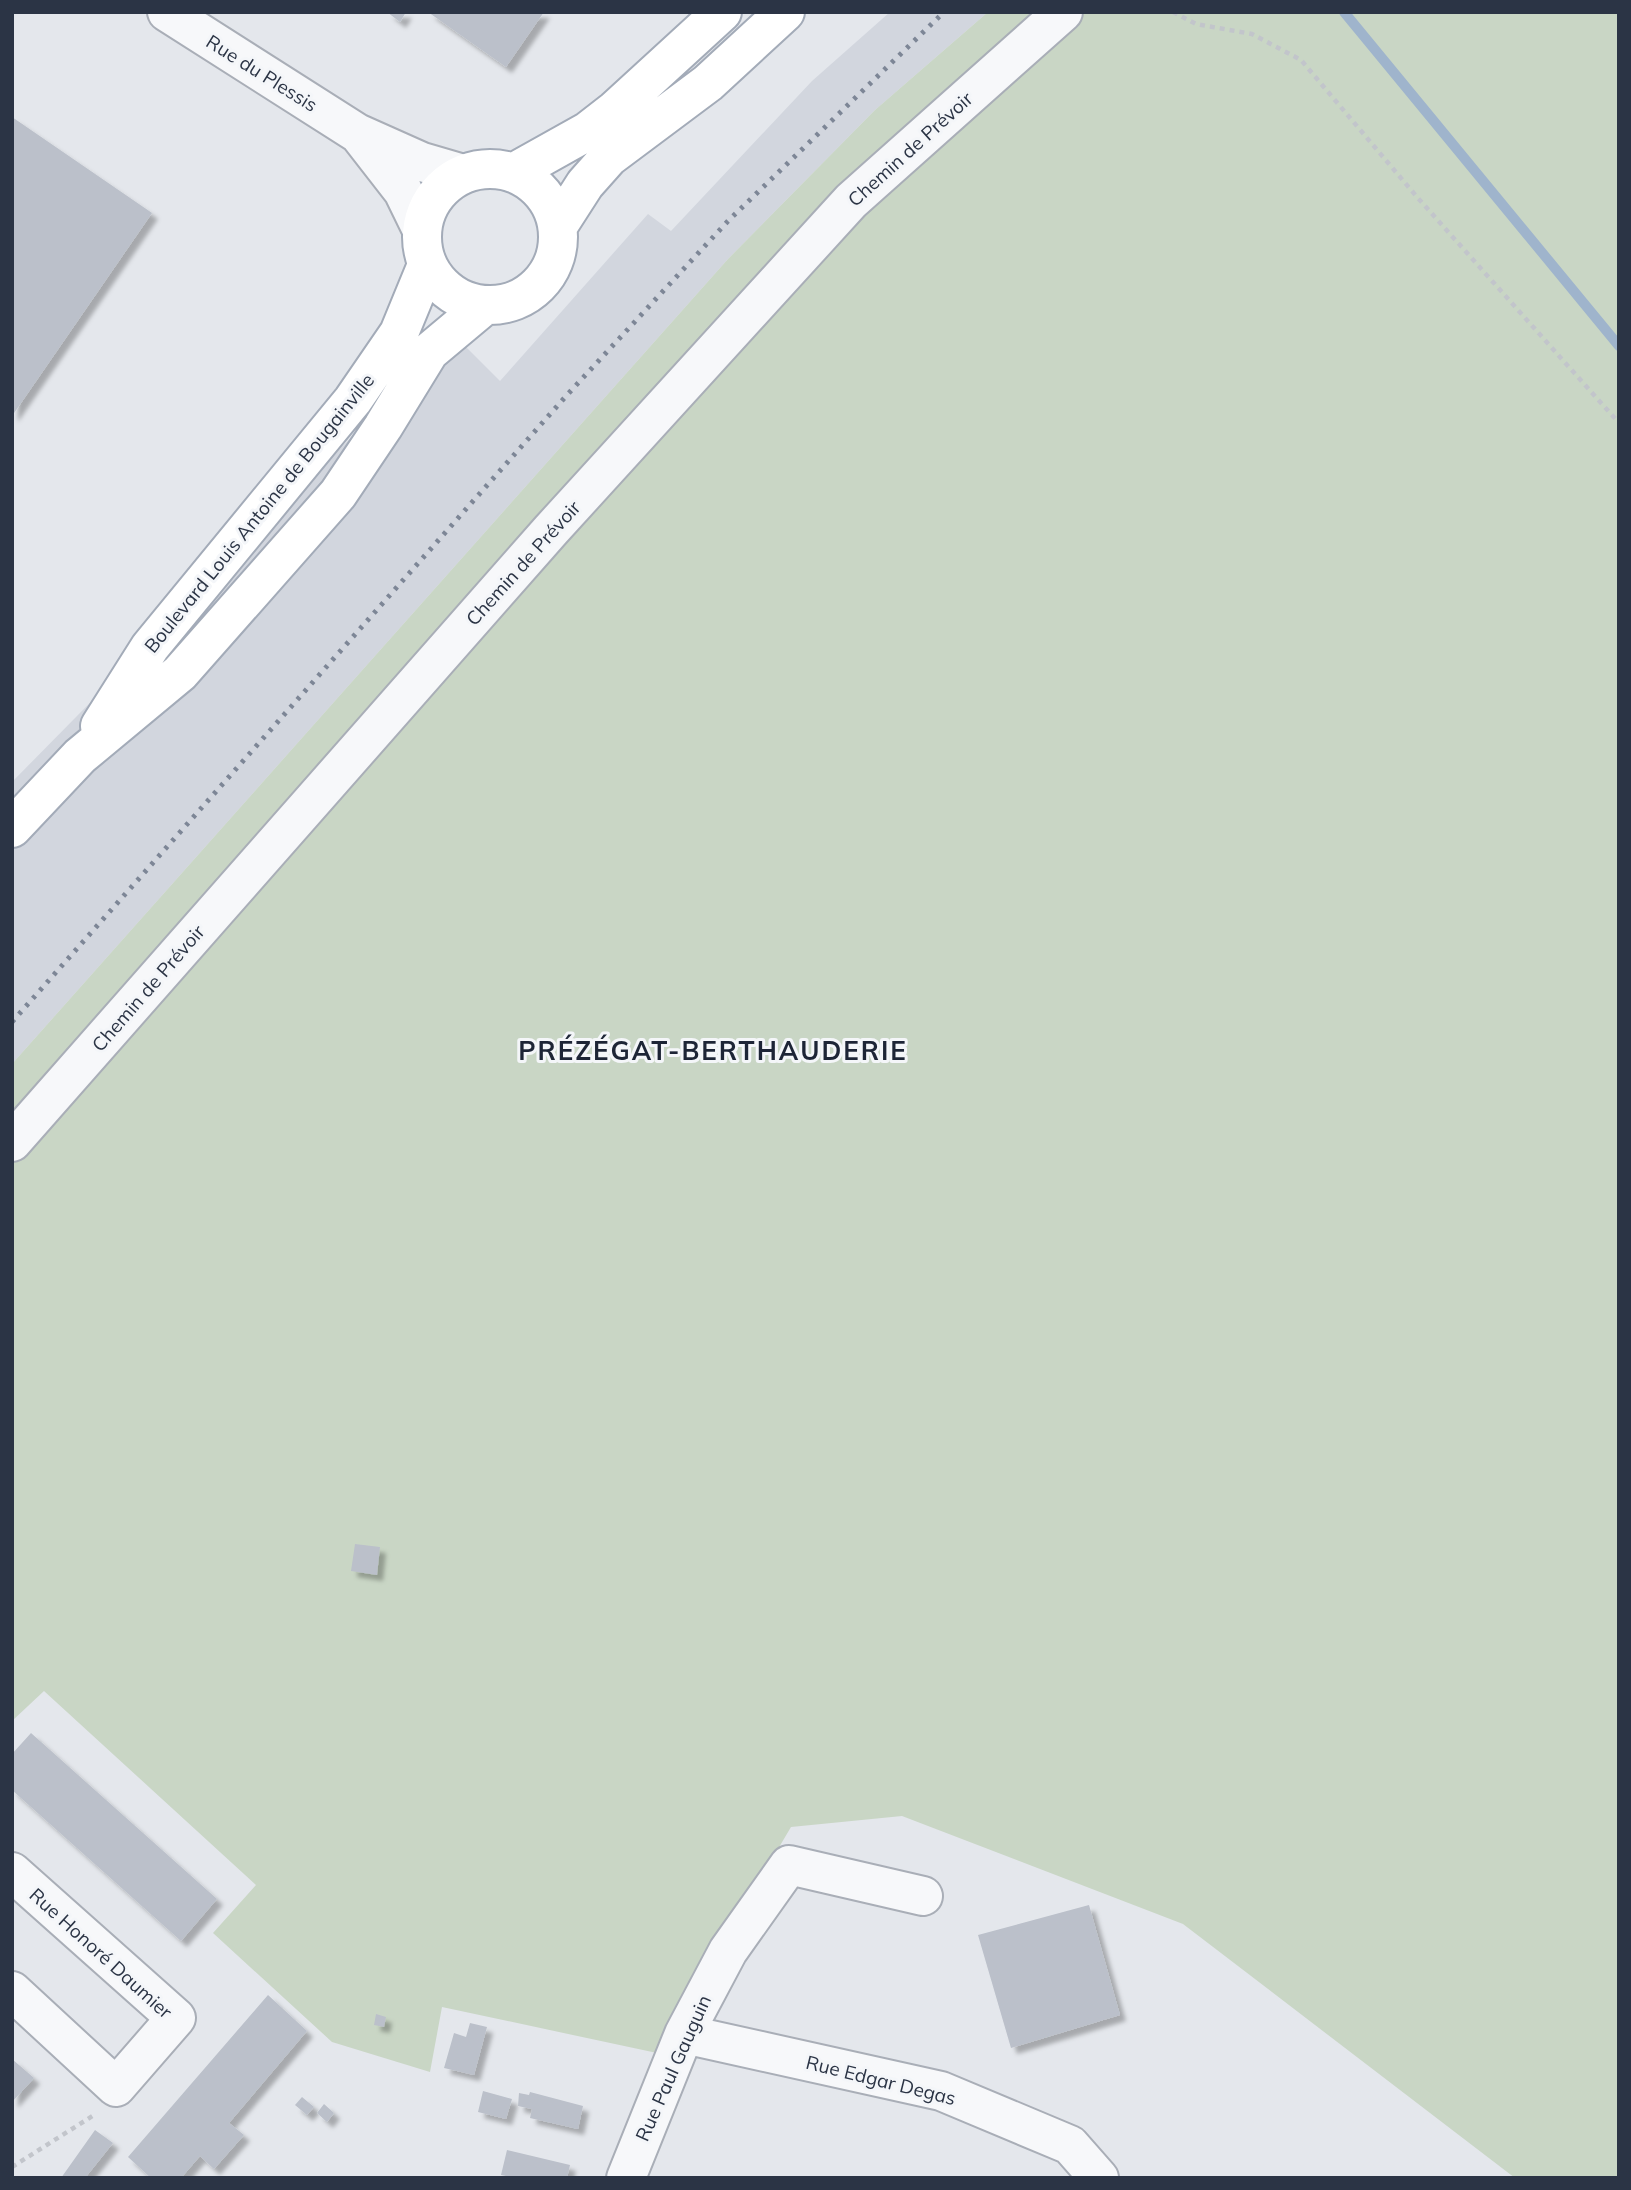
<svg xmlns="http://www.w3.org/2000/svg" width="1631" height="2190" viewBox="0 0 1631 2190" font-family="Mulish,sans-serif">
<defs>
<filter id="shadow"><feDropShadow dx="6" dy="6" stdDeviation="2" flood-color="#0004"/></filter>
</defs>
<rect width="100%" height="100%" fill="#e4e7ec"/>
<path fill="#d2d6de" d="M 890,12 L 988,12 L 875,110 L 728,259 L 12,1064 L 12,782 L 453,334 L 500,381 L 648,214 L 671,231 L 812,81 Z"/>
<path fill="#c9d6c5" d="M 988,12 L 1619,12 L 1619,2178 L 1515,2178 L 1183,1924 L 902,1816 L 791,1827 L 657,2053 L 442,2007 L 430,2072 L 332,2042 L 213,1933 L 256,1885 L 44,1691 L 12,1721 L 12,1064 L 728,259 L 875,110 Z"/>
<g fill="none" stroke-linecap="round" stroke-linejoin="round">
<path stroke="#9fb4cc" stroke-width="10" d="M 1344,12 L 1619,346"/>
</g>
<path fill="#bbc0ca" filter="url(#shadow)" d="M 387,12 L 406,12 L 400,22 Z
M 428,12 L 544,12 L 506,67 Z
M 12,117 L 152,213 L 12,416 Z
M 355,1544 L 380,1547 L 377,1575 L 351,1571 Z
M 31,1733 L 217,1899 L 181,1941 L 12,1790 L 12,1754 Z
M 1089,1905 L 1120,2015 L 1011,2048 L 978,1935 Z
M 268,1995 L 307,2031 L 229,2123 L 244,2135 L 214,2169 L 200,2156 L 181,2178 L 151,2178 L 128,2157 Z
M 376,2014 L 386,2017 L 384,2027 L 374,2025 Z
M 470,2023 L 487,2027 L 474,2075 L 444,2068 L 454,2033 L 466,2037 Z
M 12,2059 L 34,2078 L 12,2102 Z
M 483,2091 L 512,2099 L 506,2119 L 478,2112 Z
M 530,2092 L 583,2106 L 578,2129 L 530,2118 L 532,2109 L 518,2106 L 519,2093 L 529,2095 Z
M 302,2097 L 314,2107 L 307,2115 L 295,2105 Z
M 324,2104 L 334,2113 L 327,2122 L 317,2113 Z
M 95,2130 L 113,2143 L 85,2178 L 61,2178 Z
M 507,2150 L 570,2165 L 567,2178 L 516,2178 L 501,2175 Z"/>
<g fill="none" stroke-linecap="round" stroke-linejoin="round">
<defs>
<path id="minor" d="M 167,12 L 357,133 L 422,162 L 463,174
M 361,137 L 403,191 L 422,230
M 12,1142 L 551,530 L 851,201 L 1063,12
M 12,1872 L 176,2018 L 116,2087 L 12,1991
M 684,2034 L 941,2091 L 1070,2145 L 1099,2178
M 626,2178 L 684,2034 L 728,1951 L 789,1865 L 923,1896"/>
<path id="major" d="M422 237a68 68 0 1 1 136 0a68 68 0 1 1-136 0Z
M 513,173 L 588,131 L 615,110 L 722,12
M 558,226 L 585,184 L 609,157 L 708,83 L 785,12
M 100,726 L 150,647 L 353,400 L 399,333 L 427,265
M 12,828 L 80,756 L 180,673 L 338,494 L 383,427 L 429,352 L 484,306"/>
</defs>
<use href="#minor" stroke="#a9aeb7" stroke-width="42"/>
<use href="#major" stroke="#a3abb8" stroke-width="42"/>
<path stroke="#c2c5cb" stroke-width="4.5" stroke-dasharray="5 5" stroke-linecap="butt" d="M 1173,12 L 1196,24 L 1252,34 L 1301,60 L 1417,197 L 1619,423
M 12,2167 L 94,2115"/>
<use href="#minor" stroke="#f7f8fa" stroke-width="38"/>
<use href="#major" stroke="#fff" stroke-width="38"/>
<path stroke="#7d8696" stroke-width="5" stroke-dasharray="3.5 7" stroke-linecap="butt" d="M 12,1022 L 567,395 L 728,221 L 944,12"/>
</g>
<g text-anchor="middle" stroke-width="6" stroke-linejoin="round" paint-order="stroke">
<g font-size="19" fill="#2b3445" stroke="#f4f6f9">
<text transform="translate(262 73) rotate(32)" y="7">Rue du Plessis</text>
<text transform="translate(910 149) rotate(-42)" y="7">Chemin de Prévoir</text>
<text transform="translate(259 513) rotate(-51)" y="7">Boulevard Louis Antoine de Bougainville</text>
<text transform="translate(523 563) rotate(-48)" y="7">Chemin de Prévoir</text>
<text transform="translate(148 988) rotate(-49)" y="7">Chemin de Prévoir</text>
<text transform="translate(101 1953) rotate(42)" y="7">Rue Honoré Daumier</text>
<text transform="translate(673 2068) rotate(-66)" y="7">Rue Paul Gauguin</text>
<text transform="translate(881 2080) rotate(14)" y="7">Rue Edgar Degas</text>
</g>
<g font-size="26" font-weight="bold" letter-spacing="2" fill="#1d2536" stroke="#f4f6f9">
<text x="713" y="1060">PRÉZÉGAT-BERTHAUDERIE</text>
</g>
</g>
<rect width="1631" height="2190" fill="none" stroke="#2b3445" stroke-width="28"/>
</svg>
